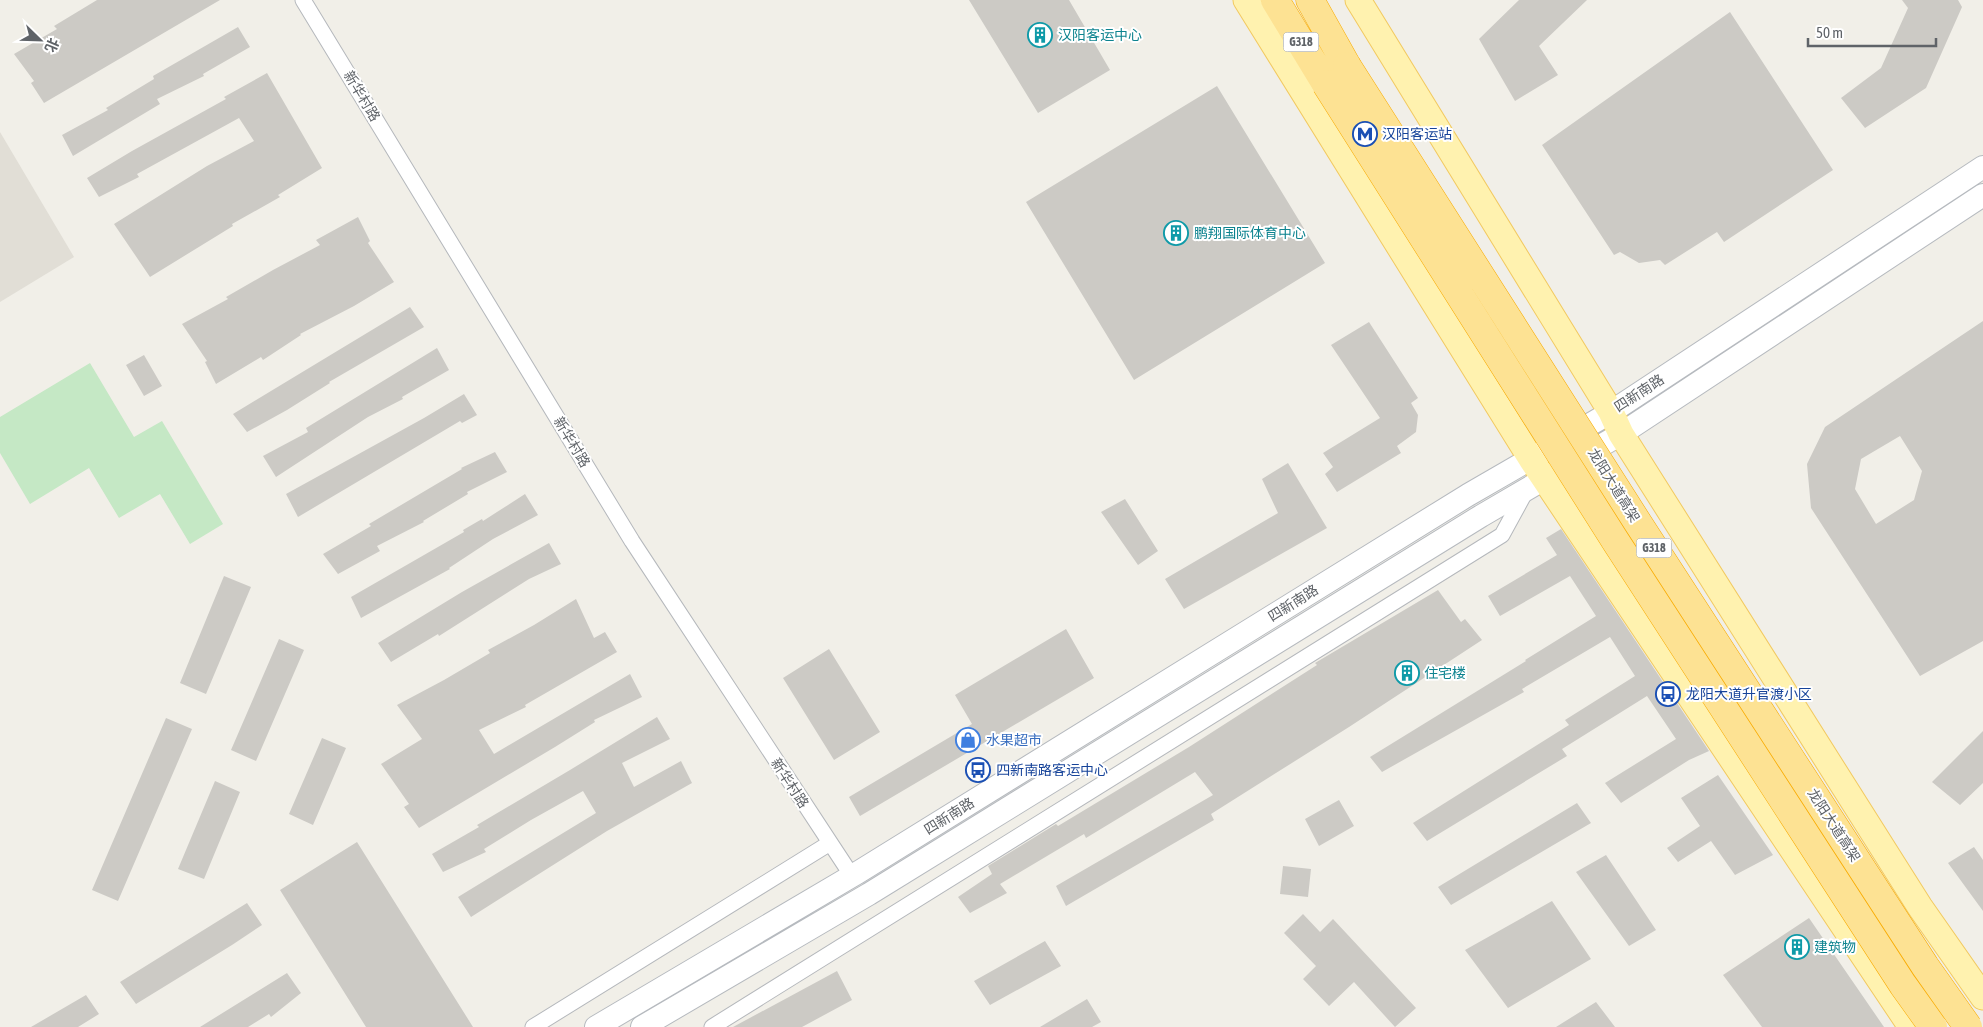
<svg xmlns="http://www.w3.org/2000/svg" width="1983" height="1027" viewBox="0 0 1983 1027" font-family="'Asap Condensed','Noto Sans SC',sans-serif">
<rect width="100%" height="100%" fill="#f1efe8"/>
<path fill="#e1ded6" d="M 0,132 L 74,257 L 0,302 Z"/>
<path fill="#c5e8c5" d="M 90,363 L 134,437 L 162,421 L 223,524 L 190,544 L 160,494 L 119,518 L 89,468 L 30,504 L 0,453 L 0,417 Z"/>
<path fill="#cccac5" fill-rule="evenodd" d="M 97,0 L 220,0 L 44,103 L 31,83 L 34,81 L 14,54 L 57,29 L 54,26 Z
M 969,0 L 1069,0 L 1110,70 L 1038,113 Z
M 1519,0 L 1587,0 L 1539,46 L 1558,75 L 1515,101 L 1479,39 Z
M 1902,0 L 1958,0 L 1962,7 L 1926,88 L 1865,128 L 1841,98 L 1881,68 L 1908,8 Z
M 1730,12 L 1833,170 L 1724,242 L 1717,232 L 1665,265 L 1660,260 L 1639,263 L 1620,252 L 1614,255 L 1542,145 Z
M 238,27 L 250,47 L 203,74 L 204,76 L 157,99 L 160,104 L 73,156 L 62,135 L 108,110 L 106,108 L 154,79 L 153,76 Z
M 267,73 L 322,168 L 278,195 L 280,197 L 232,224 L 233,226 L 150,277 L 114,224 L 207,166 L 254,141 L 239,118 L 137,174 L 139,177 L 99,197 L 87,178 L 132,151 L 226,99 L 224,97 Z
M 1217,86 L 1325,263 L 1134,380 L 1026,202 Z
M 358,217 L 370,241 L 368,243 L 394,282 L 354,306 L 300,334 L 301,335 L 263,360 L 261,357 L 216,384 L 205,362 L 207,361 L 182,324 L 228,299 L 226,297 L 273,270 L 320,245 L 316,240 Z
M 410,307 L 424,327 L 329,382 L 330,383 L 287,410 L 247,432 L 233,414 Z
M 1983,321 L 1983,641 L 1920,676 L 1811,508 L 1807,464 L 1825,427 ZM 1900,436 L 1922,471 L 1914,500 L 1876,524 L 1855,489 L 1861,459 Z
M 1369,322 L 1418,398 L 1411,403 L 1418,415 L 1416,432 L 1397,446 L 1401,453 L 1337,492 L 1325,474 L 1333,467 L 1323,453 L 1380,418 L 1331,345 Z
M 437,348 L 449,370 L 402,397 L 403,399 L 368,417 L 276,477 L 263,456 L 308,432 L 306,428 Z
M 144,355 L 162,386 L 144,396 L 126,365 Z
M 464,394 L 477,415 L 462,423 L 460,421 L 298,517 L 286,494 L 424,418 Z
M 495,452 L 507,472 L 467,492 L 468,494 L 423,521 L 424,522 L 377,546 L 380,551 L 338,574 L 323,554 L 371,526 L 369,524 L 462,469 L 461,468 Z
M 1288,463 L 1327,528 L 1184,609 L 1165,579 L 1278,513 L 1262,479 Z
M 525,494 L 538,515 L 493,539 L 449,568 L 450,569 L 361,618 L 351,597 L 464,532 L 463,530 L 482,519 L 483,521 Z
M 1125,499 L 1158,551 L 1138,565 L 1101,512 Z
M 1561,529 L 1709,751 L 1689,760 L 1621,803 L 1605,783 L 1676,739 L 1647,696 L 1562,749 L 1567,756 L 1427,841 L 1413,823 L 1569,725 L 1565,720 L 1635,676 L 1610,637 L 1522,689 L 1524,692 L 1382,772 L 1370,757 L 1526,661 L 1525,660 L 1596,616 L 1570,576 L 1500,616 L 1488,596 L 1557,555 L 1546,538 Z
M 549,543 L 561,564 L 529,579 L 439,636 L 438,634 L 391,662 L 378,643 L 462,592 Z
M 224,576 L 251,587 L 206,694 L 180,683 Z
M 1438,590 L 1461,622 L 1465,619 L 1482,640 L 1349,727 L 1211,814 L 1214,820 L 1066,906 L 1056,886 L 1213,795 L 1195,772 L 1086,838 L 1084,834 L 1000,884 L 1007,893 L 970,913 L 958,897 L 992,874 L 988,866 L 1056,824 L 1058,826 L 1189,747 L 1317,665 L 1315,663 Z
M 576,599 L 594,638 L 605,632 L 617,652 L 525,705 L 526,707 L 479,730 L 494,754 L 630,674 L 642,697 L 594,720 L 595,722 L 555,747 L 419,828 L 404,807 L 409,804 L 381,764 L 422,739 L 397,705 L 444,680 L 490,653 L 488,650 L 534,625 Z
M 1066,629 L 1094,678 L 860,816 L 849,797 L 972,724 L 955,695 Z
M 279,639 L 304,650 L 256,761 L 231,750 Z
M 829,649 L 880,732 L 834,760 L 783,678 Z
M 657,717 L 670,739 L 622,763 L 634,787 L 681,761 L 692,783 L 607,831 L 471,917 L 458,897 L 596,813 L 583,791 L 531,820 L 484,849 L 486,852 L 443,872 L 432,854 L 479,827 L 477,825 L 570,770 Z
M 166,718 L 192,729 L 118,901 L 92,890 Z
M 1983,731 L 1983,783 L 1960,805 L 1932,782 Z
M 322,738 L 346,748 L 313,825 L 289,814 Z
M 1718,775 L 1773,855 L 1735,875 L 1711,841 L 1678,862 L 1667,848 L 1700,826 L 1681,798 Z
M 215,781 L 240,792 L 204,879 L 178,869 Z
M 1339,800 L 1354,826 L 1319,846 L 1305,819 Z
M 1577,803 L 1591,823 L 1451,905 L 1438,887 Z
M 357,842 L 473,1027 L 366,1027 L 280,890 Z
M 1974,847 L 1983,860 L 1983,911 L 1948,863 Z
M 1606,855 L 1656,930 L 1629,946 L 1576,872 Z
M 1283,866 L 1311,869 L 1308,897 L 1280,894 Z
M 1552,901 L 1591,959 L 1508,1008 L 1465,950 Z
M 247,903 L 262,925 L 232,945 L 136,1004 L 120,982 Z
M 1303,914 L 1320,932 L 1333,919 L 1416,1008 L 1395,1027 L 1354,982 L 1329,1006 L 1303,979 L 1316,966 L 1284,933 Z
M 1809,918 L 1884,1027 L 1762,1027 L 1723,975 Z
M 1045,941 L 1061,966 L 990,1005 L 974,981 Z
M 837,971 L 852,1000 L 802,1027 L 733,1027 Z
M 287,973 L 301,993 L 271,1017 L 269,1014 L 248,1027 L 200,1027 Z
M 86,995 L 99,1014 L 78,1027 L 31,1027 Z
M 1087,999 L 1101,1022 L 1092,1027 L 1040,1027 Z
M 1596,1002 L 1615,1027 L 1556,1027 Z"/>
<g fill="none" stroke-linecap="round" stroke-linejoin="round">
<defs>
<path id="street" d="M 303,0 L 632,541 L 852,876
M 533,1027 L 830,843
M 712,1027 L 1502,535 L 1526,491"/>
<path id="secondary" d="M 596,1027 L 857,873 L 1468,495 L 1608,414 L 1983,167
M 642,1027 L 869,894 L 1481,516 L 1621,434 L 1983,195"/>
<path id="primary" d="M 1246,0 L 1531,459 L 1911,1027
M 1358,0 L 1611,412 L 1621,434 L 1920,907 L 1983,997"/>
<path id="highway" d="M 1275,0 L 1326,84
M 1310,0 L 1347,66"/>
</defs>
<use href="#street" stroke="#b5b8bc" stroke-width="17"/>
<use href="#secondary" stroke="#b6babf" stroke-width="24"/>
<use href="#primary" stroke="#f2c960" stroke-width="27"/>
<use href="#highway" stroke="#f9ab00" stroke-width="29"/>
<use href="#street" stroke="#fff" stroke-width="15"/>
<use href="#secondary" stroke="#fff" stroke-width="22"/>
<use href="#primary" stroke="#fff2af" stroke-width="25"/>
<use href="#highway" stroke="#fde293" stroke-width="28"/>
<defs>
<path id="highway-bridge" d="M 1347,66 L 1638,523 L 1925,966 L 1968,1027
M 1326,84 L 1616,542 L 1903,985 L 1933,1027"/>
</defs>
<use href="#highway-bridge" stroke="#f9ab00" stroke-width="29" stroke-linecap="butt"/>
<use href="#highway-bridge" stroke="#fde293" stroke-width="28"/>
</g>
<defs>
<symbol id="building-ring" viewBox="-11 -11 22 22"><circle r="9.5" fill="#fff" stroke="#0f9aa8" stroke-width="1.5"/><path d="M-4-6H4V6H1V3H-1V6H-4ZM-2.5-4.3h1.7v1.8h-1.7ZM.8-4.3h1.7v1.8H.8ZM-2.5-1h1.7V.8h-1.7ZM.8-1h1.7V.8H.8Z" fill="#0f9aa8"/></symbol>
<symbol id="metro-ring" viewBox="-11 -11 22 22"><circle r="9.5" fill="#fff" stroke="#1a4fb4" stroke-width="1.5"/><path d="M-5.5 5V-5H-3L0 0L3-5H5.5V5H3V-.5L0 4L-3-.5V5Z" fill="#1a4fb4"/></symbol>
<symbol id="bus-ring" viewBox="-11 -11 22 22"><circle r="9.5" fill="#fff" stroke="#1a4fb4" stroke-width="1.5"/><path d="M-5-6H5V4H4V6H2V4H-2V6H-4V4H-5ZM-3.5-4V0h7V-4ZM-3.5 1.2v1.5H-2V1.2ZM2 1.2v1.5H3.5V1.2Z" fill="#1a4fb4"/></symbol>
<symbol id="shop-ring" viewBox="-11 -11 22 22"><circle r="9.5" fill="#fff" stroke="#3f7fe0" stroke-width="1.5"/><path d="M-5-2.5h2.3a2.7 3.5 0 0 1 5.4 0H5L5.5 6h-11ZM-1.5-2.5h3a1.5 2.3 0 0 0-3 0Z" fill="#3f7fe0"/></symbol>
</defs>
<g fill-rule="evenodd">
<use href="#building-ring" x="1026" y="21" width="28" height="28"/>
<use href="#metro-ring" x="1351" y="120" width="28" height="28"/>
<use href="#building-ring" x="1162" y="219" width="28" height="28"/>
<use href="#building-ring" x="1393" y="659" width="28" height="28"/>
<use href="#bus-ring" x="1654" y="680" width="28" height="28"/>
<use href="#shop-ring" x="954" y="726" width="28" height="28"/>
<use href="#bus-ring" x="964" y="756" width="28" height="28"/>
<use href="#building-ring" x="1783" y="933" width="28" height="28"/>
</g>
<g text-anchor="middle" stroke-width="4" stroke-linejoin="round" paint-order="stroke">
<g fill="#fff" stroke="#8f9295" stroke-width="1">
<rect x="1283.5" y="32.5" width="35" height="19" rx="4"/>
<rect x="1636.5" y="538.5" width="35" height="19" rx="4"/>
</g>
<g font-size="12" font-weight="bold" fill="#5f6368">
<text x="1301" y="46">G318</text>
<text x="1654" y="552">G318</text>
</g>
<g font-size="14" fill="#0d838f" stroke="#fff" text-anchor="start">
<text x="1058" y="40">汉阳客运中心</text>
<text x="1194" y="238">鹏翔国际体育中心</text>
<text x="1424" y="678">住宅楼</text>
<text x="1814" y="952">建筑物</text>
</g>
<g font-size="14" fill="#5f6368" stroke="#fff">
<text transform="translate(362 96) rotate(59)" y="5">新华村路</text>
<text transform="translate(1639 393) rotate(-33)" y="5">四新南路</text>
<text transform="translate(572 442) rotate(59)" y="5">新华村路</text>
<text transform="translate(1614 485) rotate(58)" y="5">龙阳大道高架</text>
<text transform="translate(1293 603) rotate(-32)" y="5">四新南路</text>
<text transform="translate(790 783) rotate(57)" y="5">新华村路</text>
<text transform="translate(949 816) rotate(-32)" y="5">四新南路</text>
<text transform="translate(1834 825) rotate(57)" y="5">龙阳大道高架</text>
</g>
<g font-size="14" fill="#164399" stroke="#fff" text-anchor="start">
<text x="1382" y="139">汉阳客运站</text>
<text x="1686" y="699">龙阳大道升官渡小区</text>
<text x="996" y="775">四新南路客运中心</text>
</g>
<g font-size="14" fill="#366cbe" stroke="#fff" text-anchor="start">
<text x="986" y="745">水果超市</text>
</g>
</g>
<g transform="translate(40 40) rotate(113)" stroke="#ffffff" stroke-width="4" paint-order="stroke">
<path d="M0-4L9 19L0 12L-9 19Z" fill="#5f6368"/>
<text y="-8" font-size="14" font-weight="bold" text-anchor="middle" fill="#5f6368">北</text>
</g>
<path d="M1808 38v8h128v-8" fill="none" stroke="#5f6368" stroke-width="2.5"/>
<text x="1816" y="38" font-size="15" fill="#5f6368" stroke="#ffffff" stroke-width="4" paint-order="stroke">50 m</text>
</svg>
